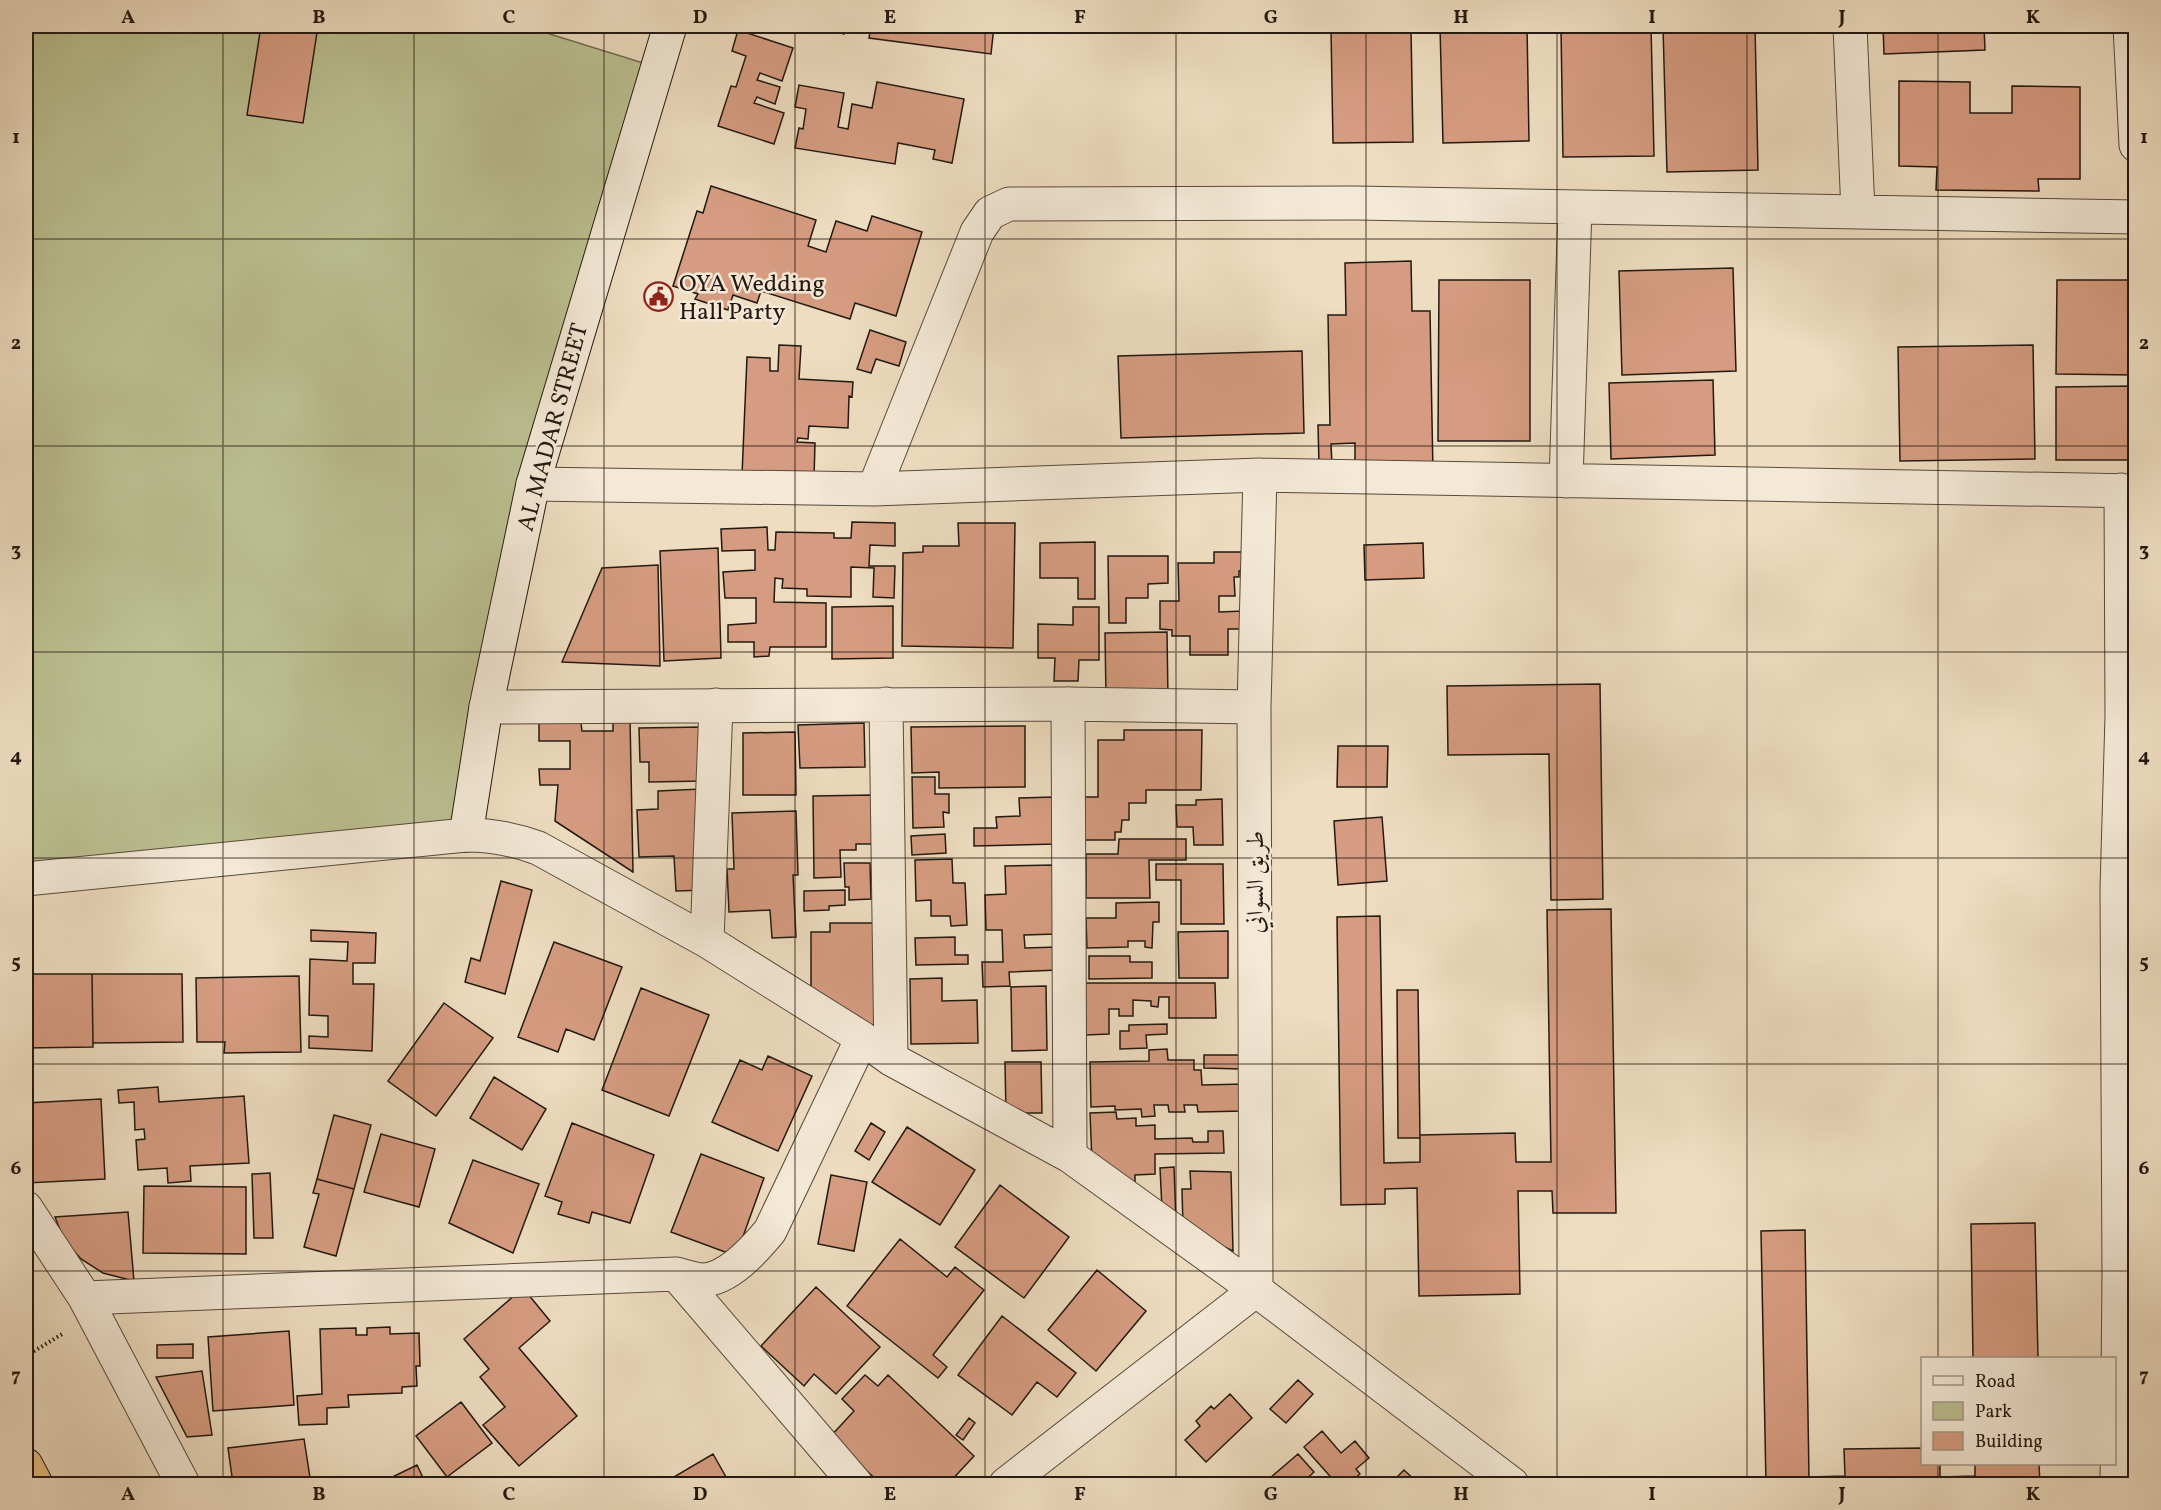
<svg xmlns="http://www.w3.org/2000/svg" width="2161" height="1510" viewBox="0 0 2161 1510" font-family="Vollkorn,Amiri,serif">
<rect width="100%" height="100%" fill="#eeddc1"/>
<filter id="stains"><feTurbulence type="fractalNoise" baseFrequency=".00333" numOctaves="4"/><feColorMatrix values="0 0 0 0 .2 0 0 0 0 .09 0 0 0 0 .02 0 0 0 .5 -.17"/></filter>
<radialGradient id="worn" r=".72"><stop offset=".6" stop-color="#630" stop-opacity="0"/><stop offset="1" stop-color="#630" stop-opacity=".3"/></radialGradient>
<path fill="#bbc091" stroke="#6f6c50" stroke-width="1.5" d="M 26,26 L 524,26 L 656,67 L 533,484 L 466,835 L 26,879 Z"/>
<path fill="#d69c81" stroke="#231910" stroke-width="1.5" d="M 261,26 L 318,26 L 303,123 L 247,115 Z
M 820,26 L 847,26 L 844,34 Z
M 871,26 L 994,26 L 991,54 L 869,38 Z
M 1527,26 L 1529,141 L 1443,143 L 1440,27 Z
M 1651,26 L 1654,156 L 1563,157 L 1561,28 Z
M 1755,26 L 1758,170 L 1667,172 L 1663,27 Z
M 1883,26 L 1984,26 L 1985,50 L 1884,54 Z
M 1411,29 L 1413,142 L 1333,143 L 1331,30 Z
M 738,30 L 793,48 L 782,81 L 760,73 L 757,80 L 780,87 L 775,104 L 757,97 L 754,103 L 784,113 L 774,144 L 718,126 L 731,86 L 736,87 L 746,56 L 732,51 Z
M 1899,81 L 1970,82 L 1970,113 L 2012,113 L 2012,86 L 2080,87 L 2080,179 L 2038,179 L 2039,191 L 1936,190 L 1937,167 L 1899,166 Z
M 877,82 L 964,99 L 952,163 L 933,159 L 935,150 L 898,143 L 895,164 L 795,148 L 799,128 L 803,129 L 806,109 L 795,107 L 799,85 L 844,93 L 838,127 L 848,129 L 852,104 L 872,108 Z
M 711,186 L 816,220 L 808,246 L 826,252 L 836,221 L 867,231 L 872,216 L 922,232 L 896,316 L 855,303 L 850,319 L 761,291 L 757,303 L 733,295 L 728,310 L 695,299 L 698,294 L 673,286 L 697,211 L 703,213 Z
M 1411,261 L 1412,311 L 1430,311 L 1433,474 L 1355,475 L 1355,443 L 1331,444 L 1332,465 L 1319,465 L 1318,425 L 1330,425 L 1328,315 L 1346,315 L 1345,263 Z
M 1733,268 L 1736,371 L 1622,375 L 1619,271 Z
M 1439,280 L 1530,280 L 1530,441 L 1438,441 Z
M 2057,280 L 2136,280 L 2136,375 L 2056,374 Z
M 870,330 L 906,342 L 899,366 L 876,359 L 871,373 L 857,369 Z
M 779,345 L 801,346 L 799,379 L 853,382 L 852,397 L 849,396 L 848,428 L 809,426 L 808,439 L 798,438 L 797,442 L 815,443 L 814,478 L 742,475 L 747,357 L 770,358 L 770,371 L 778,371 Z
M 2033,345 L 2035,459 L 1900,461 L 1898,347 Z
M 1302,351 L 1304,433 L 1121,438 L 1118,356 Z
M 1713,380 L 1715,455 L 1611,459 L 1609,383 Z
M 2136,386 L 2136,460 L 2056,460 L 2056,387 Z
M 852,522 L 895,523 L 895,546 L 870,545 L 869,566 L 895,566 L 894,598 L 873,597 L 874,568 L 851,567 L 851,597 L 807,596 L 807,589 L 782,588 L 783,579 L 775,578 L 774,602 L 826,603 L 826,647 L 770,647 L 769,656 L 754,657 L 754,642 L 728,642 L 728,625 L 756,623 L 756,598 L 725,598 L 723,572 L 755,570 L 755,550 L 722,551 L 721,529 L 767,527 L 768,550 L 775,550 L 776,532 L 834,533 L 834,538 L 851,538 Z
M 958,523 L 1015,523 L 1013,648 L 902,646 L 903,553 L 923,552 L 923,546 L 959,546 Z
M 1095,542 L 1095,599 L 1078,599 L 1078,578 L 1040,578 L 1040,543 Z
M 1423,543 L 1424,578 L 1365,580 L 1364,545 Z
M 718,548 L 721,658 L 664,661 L 660,551 Z
M 1214,552 L 1243,552 L 1243,571 L 1239,571 L 1239,577 L 1234,577 L 1235,596 L 1219,596 L 1219,612 L 1244,611 L 1244,629 L 1228,629 L 1228,655 L 1190,655 L 1190,636 L 1172,636 L 1172,630 L 1160,629 L 1160,601 L 1179,601 L 1178,563 L 1214,563 Z
M 1108,556 L 1168,556 L 1168,583 L 1148,584 L 1148,598 L 1126,598 L 1126,623 L 1109,623 Z
M 658,565 L 660,666 L 562,662 L 602,568 Z
M 893,606 L 893,658 L 832,659 L 832,607 Z
M 1073,607 L 1099,607 L 1099,660 L 1079,660 L 1078,681 L 1054,681 L 1055,658 L 1038,658 L 1038,624 L 1073,625 Z
M 1167,632 L 1168,698 L 1106,698 L 1105,633 Z
M 1600,684 L 1603,899 L 1551,900 L 1549,754 L 1448,755 L 1447,686 Z
M 613,718 L 630,718 L 633,872 L 555,821 L 558,785 L 540,785 L 539,769 L 570,769 L 570,741 L 539,741 L 539,722 L 581,723 L 582,731 L 613,731 Z
M 864,723 L 865,767 L 800,768 L 798,725 Z
M 1025,726 L 1025,787 L 939,788 L 939,772 L 912,773 L 911,727 Z
M 703,727 L 704,781 L 649,782 L 649,762 L 640,762 L 639,728 Z
M 1124,730 L 1202,730 L 1201,790 L 1146,790 L 1146,803 L 1129,803 L 1129,820 L 1122,820 L 1121,832 L 1115,832 L 1115,840 L 1080,840 L 1081,797 L 1098,797 L 1098,740 L 1124,740 Z
M 795,732 L 796,795 L 743,795 L 743,733 Z
M 1338,746 L 1388,746 L 1387,787 L 1337,787 Z
M 912,777 L 935,777 L 935,794 L 949,794 L 949,813 L 943,812 L 944,827 L 913,828 Z
M 701,789 L 705,890 L 676,891 L 674,856 L 639,857 L 637,810 L 658,809 L 658,791 Z
M 874,795 L 874,844 L 856,844 L 856,850 L 840,850 L 841,877 L 814,878 L 813,796 Z
M 1054,797 L 1055,844 L 974,846 L 974,828 L 997,828 L 996,817 L 1020,816 L 1019,798 Z
M 1222,799 L 1223,845 L 1194,845 L 1193,827 L 1177,827 L 1176,805 L 1196,805 L 1196,800 Z
M 796,811 L 798,875 L 793,875 L 796,937 L 772,938 L 770,910 L 729,912 L 727,869 L 734,869 L 732,813 Z
M 1382,817 L 1387,881 L 1338,885 L 1334,821 Z
M 945,834 L 946,853 L 912,855 L 911,836 Z
M 1119,839 L 1186,839 L 1186,860 L 1149,860 L 1150,898 L 1086,898 L 1086,854 L 1118,854 Z
M 952,859 L 953,883 L 965,883 L 967,925 L 951,926 L 950,916 L 931,916 L 931,900 L 916,901 L 915,860 Z
M 844,863 L 870,863 L 871,899 L 849,900 L 849,887 L 845,887 Z
M 1156,864 L 1223,864 L 1224,924 L 1181,924 L 1181,880 L 1156,880 Z
M 1054,865 L 1056,934 L 1024,935 L 1025,948 L 1057,947 L 1058,970 L 1009,972 L 1010,986 L 983,987 L 982,962 L 1003,962 L 1002,930 L 986,930 L 985,895 L 1006,894 L 1005,866 Z
M 501,881 L 532,890 L 505,994 L 465,982 L 471,958 L 480,961 Z
M 845,890 L 845,905 L 829,906 L 829,910 L 804,911 L 804,891 Z
M 1159,902 L 1159,922 L 1153,922 L 1152,948 L 1145,947 L 1145,941 L 1128,941 L 1128,947 L 1087,948 L 1086,918 L 1116,918 L 1116,903 Z
M 1611,909 L 1616,1213 L 1553,1213 L 1552,1191 L 1518,1191 L 1520,1294 L 1419,1296 L 1417,1188 L 1385,1189 L 1385,1204 L 1341,1205 L 1337,917 L 1380,916 L 1384,1163 L 1420,1162 L 1420,1135 L 1515,1133 L 1516,1162 L 1551,1162 L 1547,910 Z
M 830,923 L 879,923 L 876,1029 L 811,995 L 811,932 L 830,932 Z
M 311,930 L 376,933 L 375,963 L 353,963 L 353,984 L 374,984 L 372,1051 L 309,1048 L 309,1036 L 328,1037 L 328,1016 L 309,1015 L 310,959 L 347,961 L 348,942 L 311,941 Z
M 1228,931 L 1228,978 L 1179,978 L 1178,932 Z
M 955,937 L 955,955 L 968,955 L 968,964 L 916,965 L 915,938 Z
M 554,942 L 622,967 L 594,1040 L 566,1029 L 558,1052 L 518,1037 Z
M 1089,956 L 1130,956 L 1130,962 L 1152,962 L 1152,978 L 1089,979 Z
M 26,974 L 92,974 L 93,1047 L 26,1048 Z
M 92,974 L 182,974 L 183,1042 L 93,1043 Z
M 299,976 L 301,1052 L 224,1053 L 225,1042 L 197,1042 L 196,978 Z
M 942,978 L 942,1001 L 977,1000 L 978,1043 L 911,1044 L 910,979 Z
M 1085,983 L 1215,983 L 1216,1018 L 1169,1018 L 1169,997 L 1159,997 L 1158,1007 L 1151,1006 L 1151,1001 L 1133,1000 L 1133,1016 L 1119,1016 L 1119,1009 L 1109,1009 L 1109,1034 L 1086,1035 Z
M 1046,986 L 1047,1050 L 1012,1051 L 1011,987 Z
M 641,988 L 709,1015 L 669,1116 L 602,1090 Z
M 1397,990 L 1418,990 L 1420,1138 L 1398,1138 Z
M 444,1003 L 493,1038 L 436,1116 L 388,1081 Z
M 1167,1024 L 1167,1034 L 1146,1035 L 1147,1048 L 1120,1049 L 1120,1031 L 1129,1031 L 1129,1025 Z
M 1167,1049 L 1168,1060 L 1194,1060 L 1194,1070 L 1201,1070 L 1202,1085 L 1244,1084 L 1244,1111 L 1198,1112 L 1197,1105 L 1184,1105 L 1185,1112 L 1169,1112 L 1168,1105 L 1154,1105 L 1155,1116 L 1142,1117 L 1141,1109 L 1115,1110 L 1115,1106 L 1091,1107 L 1090,1062 L 1149,1061 L 1149,1050 Z
M 1204,1055 L 1241,1055 L 1241,1069 L 1204,1068 Z
M 768,1056 L 812,1076 L 778,1151 L 712,1122 L 740,1060 L 762,1070 Z
M 1005,1062 L 1041,1062 L 1042,1113 L 1006,1113 Z
M 494,1077 L 546,1109 L 522,1150 L 470,1118 Z
M 158,1087 L 159,1102 L 244,1096 L 249,1163 L 190,1166 L 191,1181 L 168,1183 L 167,1168 L 138,1170 L 136,1140 L 145,1139 L 144,1129 L 135,1130 L 134,1102 L 119,1103 L 118,1090 Z
M 101,1099 L 105,1179 L 26,1183 L 26,1103 Z
M 1116,1112 L 1117,1119 L 1136,1118 L 1136,1126 L 1155,1125 L 1155,1139 L 1192,1138 L 1193,1142 L 1208,1142 L 1208,1131 L 1223,1131 L 1224,1153 L 1155,1154 L 1155,1174 L 1135,1175 L 1135,1183 L 1092,1162 L 1090,1113 Z
M 334,1115 L 371,1125 L 354,1189 L 317,1179 Z
M 572,1123 L 654,1155 L 630,1223 L 592,1212 L 589,1223 L 558,1214 L 562,1202 L 545,1196 Z
M 871,1123 L 885,1132 L 869,1160 L 855,1151 Z
M 907,1127 L 975,1170 L 940,1225 L 872,1182 Z
M 381,1134 L 435,1149 L 419,1207 L 364,1192 Z
M 701,1154 L 764,1178 L 736,1256 L 671,1232 Z
M 473,1160 L 539,1184 L 513,1253 L 449,1223 Z
M 1174,1167 L 1176,1222 L 1162,1209 L 1160,1168 Z
M 1190,1171 L 1231,1172 L 1233,1251 L 1183,1228 L 1182,1189 L 1191,1189 Z
M 270,1173 L 273,1238 L 254,1238 L 252,1174 Z
M 831,1175 L 867,1182 L 854,1251 L 818,1244 Z
M 317,1179 L 354,1189 L 336,1256 L 304,1247 L 319,1194 L 313,1193 Z
M 1000,1185 L 1069,1237 L 1024,1298 L 955,1247 Z
M 144,1186 L 246,1187 L 246,1254 L 143,1253 Z
M 128,1212 L 134,1281 L 103,1273 L 81,1259 L 64,1240 L 55,1217 Z
M 2035,1223 L 2038,1358 L 1973,1358 L 1971,1224 Z
M 1805,1230 L 1809,1477 L 1845,1476 L 1844,1449 L 1922,1448 L 1922,1464 L 1940,1464 L 1940,1477 L 1975,1476 L 1975,1464 L 2039,1464 L 2040,1484 L 1766,1484 L 1761,1231 Z
M 900,1239 L 947,1277 L 955,1267 L 984,1290 L 933,1355 L 947,1367 L 938,1378 L 847,1306 Z
M 1097,1270 L 1146,1311 L 1096,1371 L 1048,1330 Z
M 816,1287 L 880,1347 L 836,1394 L 814,1374 L 804,1386 L 761,1346 Z
M 523,1288 L 550,1321 L 519,1348 L 577,1416 L 519,1466 L 483,1425 L 505,1407 L 480,1377 L 489,1369 L 464,1339 Z
M 1002,1316 L 1076,1373 L 1057,1397 L 1037,1382 L 1012,1415 L 958,1375 Z
M 390,1327 L 390,1334 L 419,1333 L 420,1366 L 416,1366 L 417,1386 L 402,1387 L 402,1393 L 348,1395 L 349,1407 L 327,1408 L 327,1424 L 299,1425 L 297,1396 L 322,1394 L 320,1329 L 356,1328 L 356,1335 L 367,1335 L 367,1328 Z
M 289,1331 L 294,1405 L 213,1411 L 208,1337 Z
M 193,1344 L 193,1358 L 157,1358 L 157,1345 Z
M 202,1371 L 212,1435 L 187,1437 L 156,1377 Z
M 865,1375 L 878,1386 L 888,1375 L 974,1456 L 948,1484 L 881,1484 L 830,1437 L 854,1411 L 842,1399 Z
M 1298,1380 L 1313,1394 L 1286,1423 L 1270,1409 Z
M 1230,1394 L 1252,1418 L 1206,1462 L 1185,1440 L 1200,1426 L 1196,1421 L 1211,1406 L 1214,1409 Z
M 461,1402 L 492,1443 L 447,1477 L 416,1436 Z
M 969,1418 L 975,1423 L 963,1440 L 956,1435 Z
M 1322,1431 L 1341,1453 L 1355,1441 L 1369,1458 L 1356,1469 L 1360,1474 L 1348,1484 L 1337,1484 L 1304,1447 Z
M 304,1439 L 311,1484 L 233,1484 L 228,1448 Z
M 713,1454 L 730,1484 L 662,1484 Z
M 1298,1454 L 1314,1472 L 1301,1484 L 1263,1484 Z
M 417,1465 L 426,1484 L 378,1484 Z
M 1404,1470 L 1419,1484 L 1390,1484 Z"/>
<g fill="none" stroke-linecap="round" stroke-linejoin="round">
<defs>
<path id="street" d="M 1850,26 L 1858,212
M 2130,26 L 2136,145
M 1566,481 L 1575,207
M 533,484 L 874,489 L 1260,475 L 2136,491
M 874,489 L 977,232 L 990,213 L 1009,204 L 1355,203 L 2136,217
M 886,704 L 891,1059
M 1068,704 L 1070,1156
M 486,707 L 1068,704 L 1254,707
M 26,879 L 466,835 C 492,835 514,839 538,848 L 707,941 L 862,1038 L 891,1059 L 1070,1156 L 1256,1290 L 1512,1484
M 707,941 L 716,705
M 26,1208 L 85,1298 L 183,1484
M 676,1274 L 856,1484
M 85,1298 L 676,1274 C 684,1276 695,1280 703,1280 C 729,1279 755,1249 770,1231 L 862,1038
M 1006,1484 L 1256,1290 L 1254,707 L 1260,475
M 2117,1484 L 2119,1274 L 2117,889 L 2122,716 L 2121,490"/>
<path id="secondary" d="M 466,835 L 486,707 L 533,484 L 670,26"/>
<path id="highway" d="M 26,1465 L 36,1484"/>
</defs>
<use href="#street" stroke="#564a3c" stroke-width="35"/>
<use href="#secondary" stroke="#231910" stroke-width="35"/>
<use href="#highway" stroke="#231910" stroke-width="35"/>
<path stroke="#231910" stroke-width="4" stroke-dasharray="1.5 3" stroke-linecap="butt" d="M 26,1356 L 64,1333"/>
<use href="#street" stroke="#f4e9d7" stroke-width="33"/>
<use href="#secondary" stroke="#f4e9d7" stroke-width="33"/>
<use href="#highway" stroke="#e7be80" stroke-width="33"/>
</g>
<path fill="none" stroke="#231910" stroke-width="1.5" stroke-opacity="0.55" d="M 223,26 L 223,1484M 414,26 L 414,1484M 604,26 L 604,1484M 795,26 L 795,1484M 985,26 L 985,1484M 1176,26 L 1176,1484M 1366,26 L 1366,1484M 1557,26 L 1557,1484M 1747,26 L 1747,1484M 1938,26 L 1938,1358M 26,239 L 2136,239M 26,446 L 2136,446M 26,652 L 2136,652M 26,858 L 2136,858M 26,1064 L 2136,1064M 26,1271 L 2136,1271M 1938,1464 L 1938,1484"/>
<defs>
<symbol id="civic-ring" viewBox="-11 -11 22 22"><circle r="9.5" fill="#f4e9d7" stroke="#8f2418" stroke-width="1.5"/><path d="M-.6-6.5H3V-4.5H.6V-3L4-1V1h2V6H-6V1h2V-1L-.6-3ZM-1.2 2.5V6h2.4V2.5Z" fill="#8f2418"/></symbol>
</defs>
<g fill-rule="evenodd">
<use href="#civic-ring" x="642" y="280" width="33" height="33"/>
</g>
<g text-anchor="middle" stroke-width="5" stroke-linejoin="round" paint-order="stroke">
<g font-size="24" fill="#231910" stroke="#f4e9d7" text-anchor="start">
<text x="679" y="291">OYA Wedding<tspan x="679" dy="28">Hall Party</tspan></text>
</g>
<g font-size="24" fill="#231910" stroke="#f4e9d7">
<text transform="translate(552 427) rotate(-75)" y="8">AL MADAR STREET</text>
<text transform="translate(1255 882) rotate(-90)" y="8">طريق السواني</text>
</g>
</g>
<rect width="2161" height="1510" fill="none" stroke="#eeddc1" stroke-width="66"/>
<rect x="1921" y="1357" width="195" height="108" fill="#f4e9d7" stroke="#a09687" stroke-width="1.5"/>
<rect x="1933" y="1376" width="30" height="9" fill="#f4e9d7" stroke="#a09687" stroke-width="1.5"/>
<text x="1975" y="1387" font-size="18" fill="#231910">Road</text>
<rect x="1933" y="1402" width="30" height="18" fill="#bbc091" stroke="#a09687" stroke-width="1.5"/>
<text x="1975" y="1417" font-size="18" fill="#231910">Park</text>
<rect x="1933" y="1432" width="30" height="18" fill="#d69c81" stroke="#a09687" stroke-width="1.5"/>
<text x="1975" y="1447" font-size="18" fill="#231910">Building</text>
<rect x="33" y="33" width="2095" height="1444" fill="none" stroke="#231910" stroke-width="2"/>
<g font-size="20" text-anchor="middle" font-weight="bold" fill="#231910">
<text x="128" y="23">A</text>
<text x="319" y="23">B</text>
<text x="509" y="23">C</text>
<text x="700" y="23">D</text>
<text x="890" y="23">E</text>
<text x="1080" y="23">F</text>
<text x="1271" y="23">G</text>
<text x="1461" y="23">H</text>
<text x="1652" y="23">I</text>
<text x="1842" y="23">J</text>
<text x="2033" y="23">K</text>
<text x="16" y="143">1</text>
<text x="2144" y="143">1</text>
<text x="16" y="349">2</text>
<text x="2144" y="349">2</text>
<text x="16" y="556">3</text>
<text x="2144" y="556">3</text>
<text x="16" y="762">4</text>
<text x="2144" y="762">4</text>
<text x="16" y="968">5</text>
<text x="2144" y="968">5</text>
<text x="16" y="1174">6</text>
<text x="2144" y="1174">6</text>
<text x="16" y="1381">7</text>
<text x="2144" y="1381">7</text>
<text x="128" y="1500">A</text>
<text x="319" y="1500">B</text>
<text x="509" y="1500">C</text>
<text x="700" y="1500">D</text>
<text x="890" y="1500">E</text>
<text x="1080" y="1500">F</text>
<text x="1271" y="1500">G</text>
<text x="1461" y="1500">H</text>
<text x="1652" y="1500">I</text>
<text x="1842" y="1500">J</text>
<text x="2033" y="1500">K</text>
</g>
<rect width="100%" height="100%" filter="url(#stains)"/>
<rect width="100%" height="100%" fill="url(#worn)"/>
</svg>
